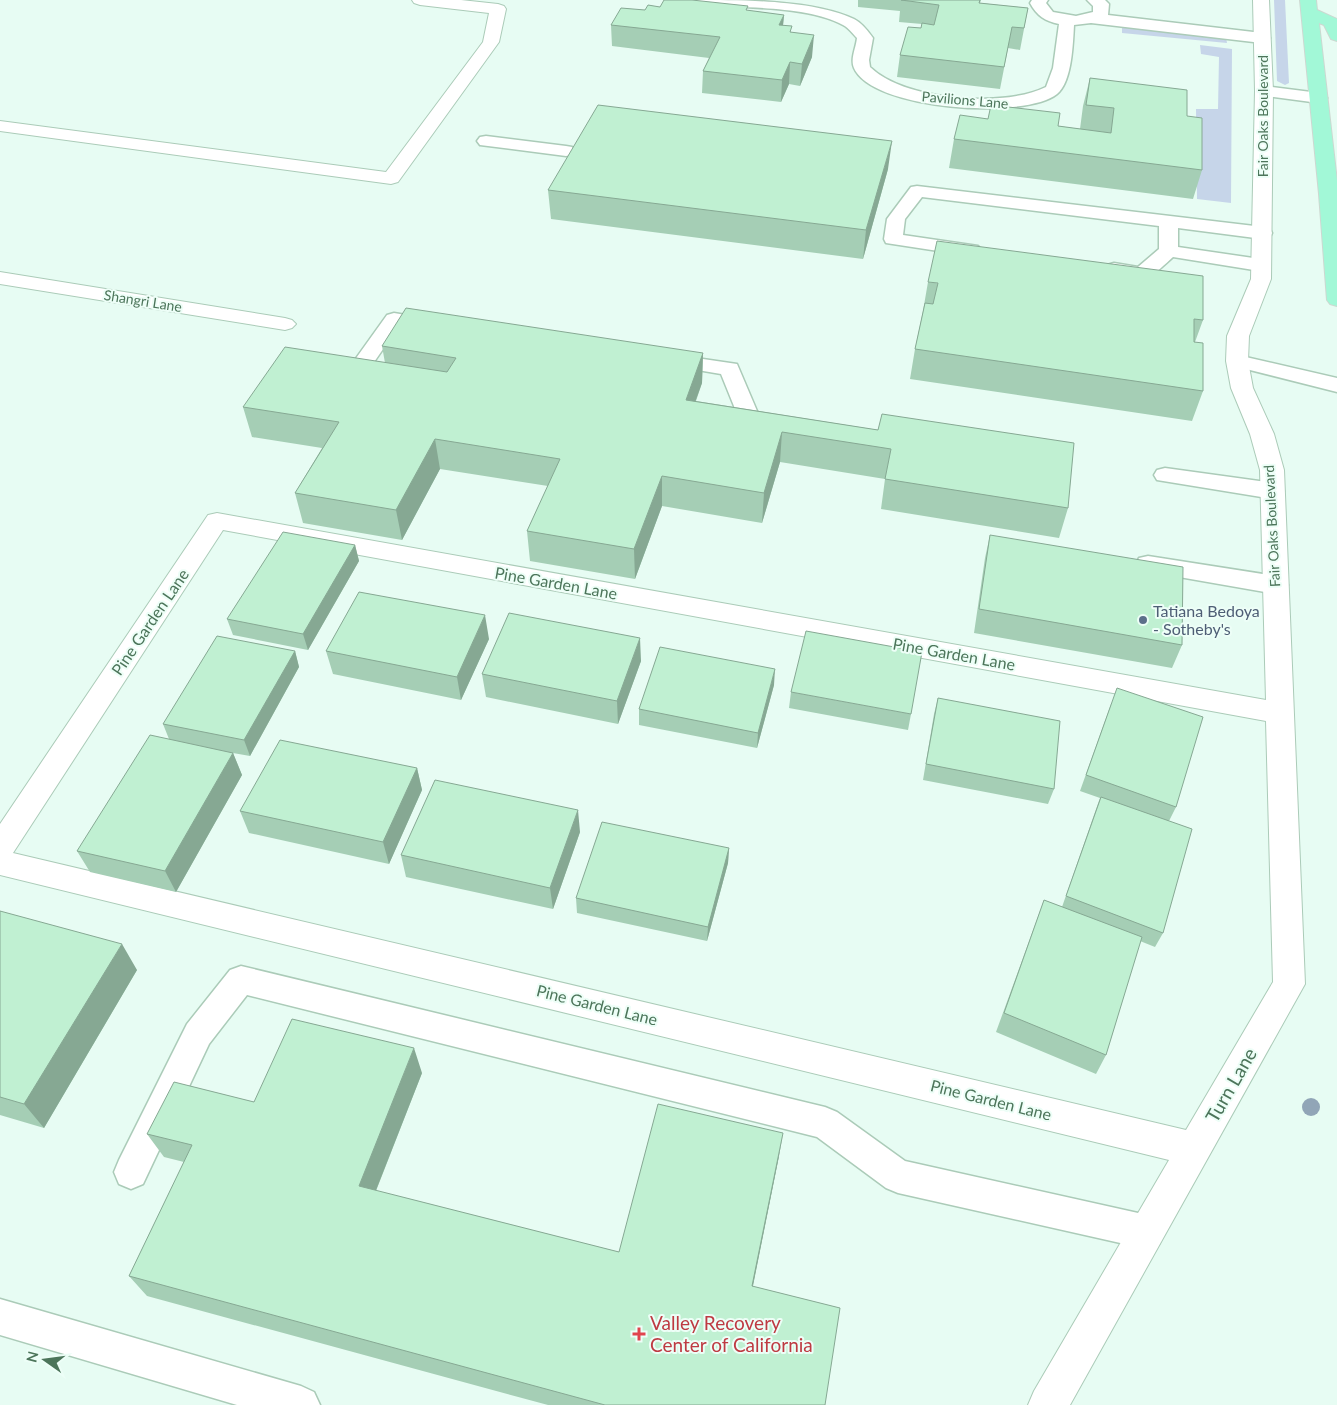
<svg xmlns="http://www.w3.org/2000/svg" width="1337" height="1405" viewBox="0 0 1337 1405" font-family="Lato,sans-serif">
<rect width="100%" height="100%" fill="#e7fcf3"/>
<path fill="#c6d5e9" d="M 1274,0 L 1285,0 L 1289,83 L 1285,85 L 1277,81 Z
M 1122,26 L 1226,37 L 1227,43 L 1122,33 Z
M 1200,45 L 1232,49 L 1231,203 L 1197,199 L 1196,109 L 1218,109 L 1219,57 L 1201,54 Z"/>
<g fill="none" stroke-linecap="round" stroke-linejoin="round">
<defs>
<path id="service" d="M 696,0 C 742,0 813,0 854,19 C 862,23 868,31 873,38 L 869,60 L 870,67 C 905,101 1004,108 1046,87 L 1053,68 L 1059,24 C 1045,21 1037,16 1030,3 L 1032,0 L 1048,0 L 1046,3 L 1053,12 L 1076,16 L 1093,12 L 1093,6 L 1087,0 L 1105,0 L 1109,4 L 1108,15 L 1262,33 L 1268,35 L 1270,38 L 1268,41 L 1262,43 L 1091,23 L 1074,25 C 1073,43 1072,82 1057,94 C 1025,120 872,110 854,68 C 850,59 856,48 857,38 C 853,34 849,28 843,25 C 809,6 743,8 704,5 L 699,3 Z
M 1264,86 L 1319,93 L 1325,94 L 1327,98 L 1325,102 L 1319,103 L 1258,95 L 1256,91 L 1258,87 Z
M 486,136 L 566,146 L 572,147 L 575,151 L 572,155 L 566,156 L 480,145 L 477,141 L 480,137 Z
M 917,186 L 1263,227 L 1270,229 L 1272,233 L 1270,237 L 1263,239 L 1178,228 L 1178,247 L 1260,259 L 1267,261 L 1270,265 L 1267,269 L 1260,271 L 1173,257 C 1165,264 1156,274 1147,277 C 1137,282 1118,276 1107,273 L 1104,269 L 1107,265 L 1114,263 L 1138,267 L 1159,249 L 1159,226 L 922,197 L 905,219 L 903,235 L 978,246 L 981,250 L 978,254 L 971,256 L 886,243 L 884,239 L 887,219 L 911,187 Z
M 394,313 L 442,321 L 445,325 L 442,329 L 435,331 L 399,326 L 363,378 L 356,379 L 349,378 L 345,373 L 349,368 L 387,315 Z
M 669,354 L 737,364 L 757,411 L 754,416 L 746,418 L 738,416 L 721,374 L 662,364 L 659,360 L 662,356 Z
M 1237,355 L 1337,378 L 1337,392 L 1230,365 L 1227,361 L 1230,357 Z
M 1165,468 L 1273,483 L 1281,486 L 1284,491 L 1281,496 L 1273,499 L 1157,480 L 1154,475 L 1157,470 Z
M 1148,556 L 1276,576 L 1285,579 L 1288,585 L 1285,591 L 1276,594 L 1139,570 L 1136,564 L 1139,558 Z
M 241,966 L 825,1107 L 837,1112 L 905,1161 L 1147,1215 L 1159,1220 L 1164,1232 L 1159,1244 L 1147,1249 L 898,1193 L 886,1188 L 817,1137 L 247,995 L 209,1044 L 143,1184 L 131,1189 L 119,1184 L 114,1172 L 119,1160 L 187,1024 L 230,970 Z
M 0,1299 L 301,1386 L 314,1392 L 320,1405 L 237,1405 L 0,1335 Z"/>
<path id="minor" d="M 412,0 L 461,0 L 498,4 L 504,6 L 506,9 L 499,42 L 398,182 L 391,184 L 0,131 L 0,121 L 386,172 L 483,42 L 489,13 L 420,5 L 414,3 Z
M 1253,0 L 1269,0 L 1273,91 L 1271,279 L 1249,336 L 1248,361 L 1253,388 L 1274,434 L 1284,470 L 1305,984 L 1070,1405 L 1028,1405 L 1034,1391 L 1169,1160 L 0,875 L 0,824 L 208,515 L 217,513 L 1266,700 L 1260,470 L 1250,434 L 1231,388 L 1226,361 L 1227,336 L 1251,279 L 1255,91 ZM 223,530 L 1266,721 L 1273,982 L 1186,1130 L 13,853 Z
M 0,272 L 285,318 L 292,320 L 296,324 L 292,328 L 285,330 L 0,284 Z"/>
<path id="primary" d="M 1300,0 L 1316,0 L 1317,10 L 1337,19 L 1337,41 L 1331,39 L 1324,25 L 1319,23 L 1337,181 L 1337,306 L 1330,304 L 1327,300 L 1319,194 Z"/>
</defs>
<use href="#service" stroke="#abcbb8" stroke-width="3"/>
<use href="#minor" stroke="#abcbb8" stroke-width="2"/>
<use href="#primary" stroke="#cdd8d1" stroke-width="2"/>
<use href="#service" fill="#fff" fill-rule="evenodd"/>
<use href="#minor" fill="#fff" fill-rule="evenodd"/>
<use href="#primary" fill="#a2f8d7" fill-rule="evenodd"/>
</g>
<circle fill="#91a5b7" cx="1311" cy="1107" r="9"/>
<path fill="#a5ceb5" d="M 858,0 L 981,0 L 980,3 L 1028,8 L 1020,50 L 1008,48 L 1000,89 L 897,77 L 900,55 L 921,28 L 922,24 L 899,22 L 900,11 L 858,7 Z
M 660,7 L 748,11 L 784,15 L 783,25 L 792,33 L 812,57 L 800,86 L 789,84 L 781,102 L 702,93 L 703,71 L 709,58 L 612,46 L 611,25 L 645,10 Z
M 1090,78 L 1187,116 L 1202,170 L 1193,199 L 949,168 L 954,139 L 1058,126 L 1080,129 L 1083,106 Z
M 888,169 L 863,259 L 551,219 L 548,190 Z
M 928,282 L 1203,320 L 1195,342 L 1203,391 L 1192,421 L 910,379 L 915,349 L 923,311 Z
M 382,346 L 703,353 L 702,383 L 696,401 L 878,430 L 1068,508 L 1059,538 L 881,509 L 885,479 L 780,462 L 762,523 L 662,506 L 635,579 L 530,561 L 527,531 L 548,486 L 440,469 L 402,540 L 303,523 L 295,493 L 322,448 L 252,437 L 243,407 L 385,363 Z
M 990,535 L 1182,645 L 1172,668 L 974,633 L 985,558 Z
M 355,545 L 359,561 L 308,650 L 233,635 L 227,619 Z
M 489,639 L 461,700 L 333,674 L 326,651 Z
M 295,651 L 299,667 L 250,756 L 233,753 L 242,775 L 176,892 L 90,872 L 77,851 L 169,739 L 163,724 Z
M 641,661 L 618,724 L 486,697 L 482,674 Z
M 774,685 L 757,748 L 639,725 L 639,709 Z
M 791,692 L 911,714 L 908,730 L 789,708 Z
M 938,698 L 1054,789 L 1048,804 L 923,780 L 934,714 Z
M 1111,704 L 1176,807 L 1169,821 L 1163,933 L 1155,947 L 1140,941 L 1106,1055 L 1096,1074 L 996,1032 L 1044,900 L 1062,907 L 1095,812 L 1100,798 L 1080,791 Z
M 417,768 L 422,790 L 389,864 L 249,833 L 240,811 Z
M 580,832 L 553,909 L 406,877 L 401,855 Z
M 729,848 L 728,863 L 707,941 L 577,913 L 576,898 Z
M 0,911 L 137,970 L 44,1128 L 0,1115 Z
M 422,1073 L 376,1191 L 619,1252 L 779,1156 L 753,1286 L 825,1405 L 548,1405 L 147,1296 L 129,1276 L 184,1162 L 164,1157 L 147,1134 L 254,1102 Z"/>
<path fill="#86a893" d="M 784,15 L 782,36 L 779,25 Z
M 814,35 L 812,57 L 800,86 L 802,64 Z
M 790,62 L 789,84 L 781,102 L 782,80 Z
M 892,141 L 888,169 L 863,259 L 866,230 Z
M 703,353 L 702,383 L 685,430 L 686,400 Z
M 782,432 L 780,462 L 762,523 L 764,493 Z
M 435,439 L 440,469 L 402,540 L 396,510 Z
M 662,476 L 662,506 L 635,579 L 634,549 Z
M 355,545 L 359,561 L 308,650 L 303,634 Z
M 485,615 L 489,639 L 461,700 L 457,677 Z
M 640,638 L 641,661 L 618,724 L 617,701 Z
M 295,651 L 299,667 L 250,756 L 244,740 Z
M 775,669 L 774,685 L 757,748 L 758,733 Z
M 233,753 L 242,775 L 176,892 L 165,871 Z
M 417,768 L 422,790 L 389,864 L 383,842 Z
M 578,810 L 580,832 L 553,909 L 550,888 Z
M 729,848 L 728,863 L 707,941 L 708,927 Z
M 122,944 L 137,970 L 44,1128 L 24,1104 Z
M 414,1048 L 422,1073 L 369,1208 L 359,1186 Z
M 783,1133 L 779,1156 L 749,1305 L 752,1286 Z"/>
<path fill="#c0f0d2" stroke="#86a893" d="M 664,0 L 692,0 L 748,6 L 746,10 L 784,15 L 779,25 L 792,26 L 790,32 L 814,35 L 802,64 L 790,62 L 782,80 L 703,71 L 720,37 L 611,25 L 621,8 L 645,10 L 648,5 L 660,7 Z
M 901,0 L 980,0 L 979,3 L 1028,8 L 1024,28 L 1012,27 L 1004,67 L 900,55 L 908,27 L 921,28 L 922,23 L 934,25 L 939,5 Z
M 1090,78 L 1187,90 L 1187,116 L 1202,118 L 1202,170 L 954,139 L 960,115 L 988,119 L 991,105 L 1060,113 L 1058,126 L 1111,133 L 1114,108 L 1086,105 Z
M 598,105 L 892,141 L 866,230 L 548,190 Z
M 937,241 L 1203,276 L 1203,320 L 1194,319 L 1194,342 L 1203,343 L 1203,391 L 915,349 L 925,303 L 933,304 L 938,283 L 928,282 Z
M 406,308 L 703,353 L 686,400 L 878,430 L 882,414 L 1074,443 L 1068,508 L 885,479 L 891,449 L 782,432 L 764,493 L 662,476 L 634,549 L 527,531 L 560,459 L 435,439 L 396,510 L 295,493 L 339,422 L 243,407 L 285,347 L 447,372 L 456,358 L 382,346 Z
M 283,532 L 355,545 L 303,634 L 227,619 Z
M 990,535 L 1183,567 L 1182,645 L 979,609 Z
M 359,592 L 485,615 L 457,677 L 326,651 Z
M 509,613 L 640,638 L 617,701 L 482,674 Z
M 806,631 L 922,652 L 911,714 L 791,692 Z
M 217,636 L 295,651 L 244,740 L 163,724 Z
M 660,647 L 775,669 L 758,733 L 639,709 Z
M 1117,688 L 1203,717 L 1176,807 L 1086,775 Z
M 938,698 L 1060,721 L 1054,789 L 926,764 Z
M 150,735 L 233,753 L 165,871 L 77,851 Z
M 280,740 L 417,768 L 383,842 L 240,811 Z
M 435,780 L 578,810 L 550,888 L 401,855 Z
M 1101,797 L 1192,829 L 1163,933 L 1066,896 Z
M 602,822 L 729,848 L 708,927 L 576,898 Z
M 1044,900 L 1142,937 L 1106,1055 L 1004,1013 Z
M 0,911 L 122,944 L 24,1104 L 0,1097 Z
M 292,1019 L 414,1048 L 359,1186 L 619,1252 L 658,1104 L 783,1133 L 752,1286 L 840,1308 L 825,1405 L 605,1405 L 129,1276 L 192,1145 L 147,1134 L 174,1082 L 254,1102 Z"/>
<circle fill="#5c6f8a" stroke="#edfef7" stroke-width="2" cx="1143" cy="620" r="5"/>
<path fill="#e0444e" stroke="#edfef7" stroke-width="2" d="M636.5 1326.5h5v5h5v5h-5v5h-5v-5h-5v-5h5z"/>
<g text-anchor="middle" stroke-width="4" stroke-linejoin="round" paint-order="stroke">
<g font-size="14" fill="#4c755a" stroke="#edfef7">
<text transform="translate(965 100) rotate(5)" y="5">Pavilions Lane</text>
<text transform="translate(1263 116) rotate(-90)" y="5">Fair Oaks Boulevard</text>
<text transform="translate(143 301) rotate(9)" y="5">Shangri Lane</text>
<text transform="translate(1272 526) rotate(-93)" y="5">Fair Oaks Boulevard</text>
</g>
<g font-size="16" fill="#4c755a" stroke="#edfef7">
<text transform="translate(556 583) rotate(10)" y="6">Pine Garden Lane</text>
<text transform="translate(150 622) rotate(-56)" y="6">Pine Garden Lane</text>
<text transform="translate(954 654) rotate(10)" y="6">Pine Garden Lane</text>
<text transform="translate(597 1005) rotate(14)" y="6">Pine Garden Lane</text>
<text transform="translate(991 1100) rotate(14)" y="6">Pine Garden Lane</text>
</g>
<g font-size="16" fill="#4e5e75" stroke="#edfef7" text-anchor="start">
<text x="1153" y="617">Tatiana Bedoya<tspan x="1153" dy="18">- Sotheby's</tspan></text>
</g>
<g font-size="19" fill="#4c755a" stroke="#edfef7">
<text transform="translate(1231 1085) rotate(-60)" y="7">Turn Lane</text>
</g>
<g font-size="19" fill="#be3a42" stroke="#edfef7" text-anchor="start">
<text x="650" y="1330">Valley Recovery<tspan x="650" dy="22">Center of California</tspan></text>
</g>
</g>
<g transform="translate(45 1360) rotate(284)" stroke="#edfef7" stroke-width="4" paint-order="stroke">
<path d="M0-4L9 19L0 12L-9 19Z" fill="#4c755a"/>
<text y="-8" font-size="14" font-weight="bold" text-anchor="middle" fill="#4c755a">N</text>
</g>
</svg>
